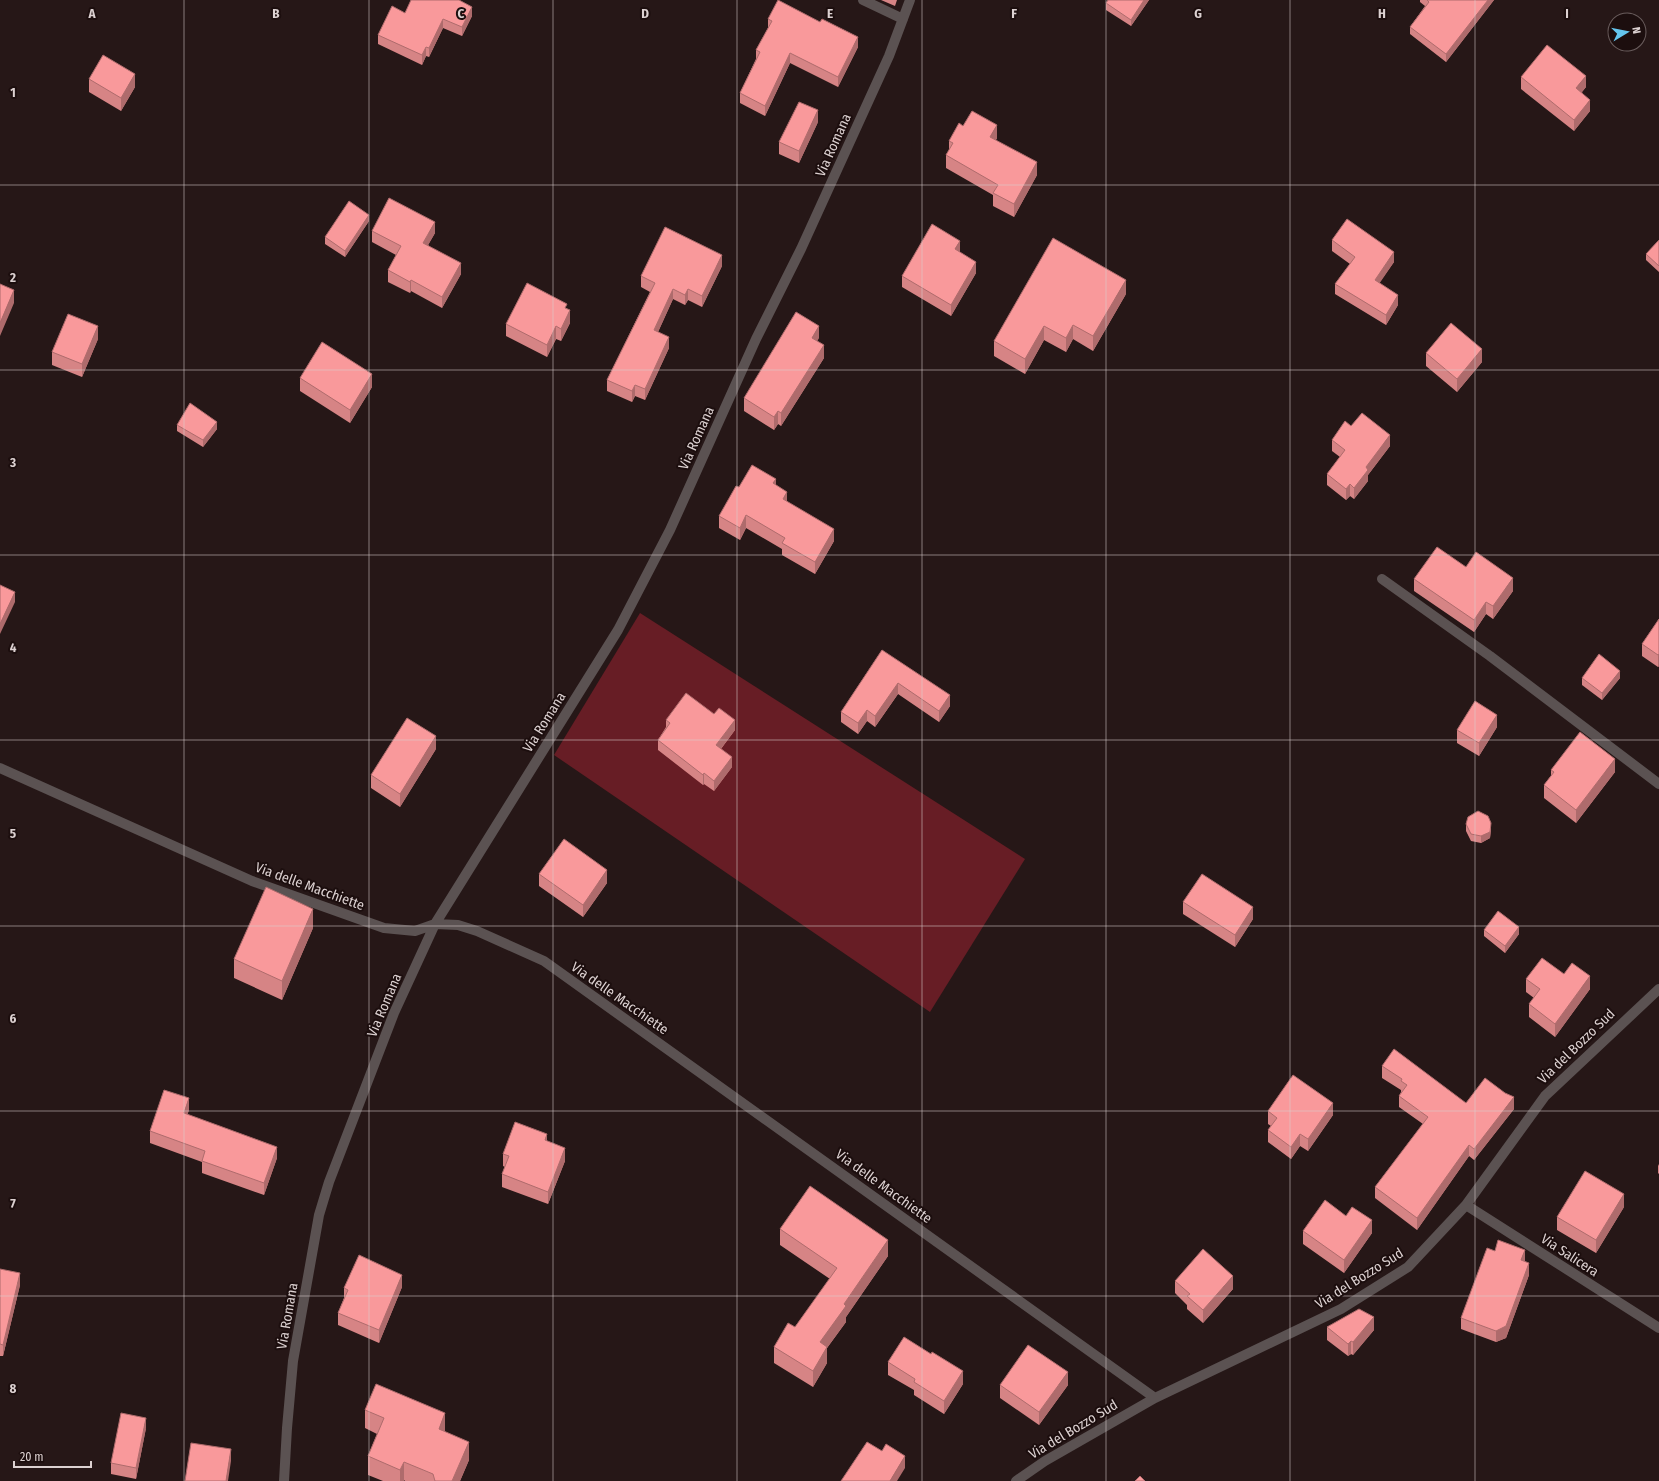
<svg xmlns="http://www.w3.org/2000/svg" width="1659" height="1481" viewBox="0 0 1659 1481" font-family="'Fira Sans Condensed',sans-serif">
<rect width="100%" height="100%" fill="#261717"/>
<path fill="#671d25" d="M 640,613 L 1025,859 L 930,1012 L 554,755 Z"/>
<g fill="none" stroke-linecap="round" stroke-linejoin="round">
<path stroke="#5b5252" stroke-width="10" d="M 863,0 L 903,19
M 1382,579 L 1490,656 L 1659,784
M 0,768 L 252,881 L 384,928 L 415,931 L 435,924 L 458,925 L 477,931 L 544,961 L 1155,1398
M 1466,1205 L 1659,1328
M 284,1481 L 287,1428 L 293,1361 L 319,1215 L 329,1182 L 394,1013 L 435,924 L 618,630 L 670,530 L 756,339 L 801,249 L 889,56 L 910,0
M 1016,1481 L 1045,1461 L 1155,1398 L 1341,1309 L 1408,1267 L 1466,1205 L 1545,1096 L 1659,989"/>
</g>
<path fill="#d68485" d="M 881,0 L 897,0 L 895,6 Z
M 1149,0 L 1131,26 L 1106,10 L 1106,3 Z
M 1420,0 L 1494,0 L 1446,62 L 1410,34 L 1410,27 L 1425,6 L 1420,2 Z
M 405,13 L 472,16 L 462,36 L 443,28 L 429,57 L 426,56 L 422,65 L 378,44 L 378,35 Z
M 768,19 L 858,47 L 838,87 L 790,63 L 765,116 L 740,103 L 740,93 L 756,59 L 756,50 L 768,28 Z
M 1521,77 L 1586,87 L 1582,92 L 1590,111 L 1574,131 L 1521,89 Z
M 89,79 L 135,87 L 121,111 L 89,92 Z
M 818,122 L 799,163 L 779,154 L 779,142 Z
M 963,126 L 997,138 L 996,140 L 1037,175 L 1014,217 L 993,206 L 993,195 L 946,168 L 946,155 L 949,150 L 949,141 Z
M 369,221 L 345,257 L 325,244 L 325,237 Z
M 372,231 L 435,233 L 428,245 L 461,274 L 442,308 L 411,291 L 410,293 L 388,282 L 388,270 L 396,255 L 372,242 Z
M 1332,240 L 1394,262 L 1379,283 L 1398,305 L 1386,325 L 1335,294 L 1335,284 L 1350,264 L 1332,251 Z
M 1659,240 L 1659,272 L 1646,260 L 1646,254 Z
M 960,252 L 976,273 L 951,316 L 902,287 L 902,276 Z
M 722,266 L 702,307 L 688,300 L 685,305 L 673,299 L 658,332 L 669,348 L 645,400 L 635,396 L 632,402 L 607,391 L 607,380 L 650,292 L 641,287 L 641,276 Z
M 1126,294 L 1093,351 L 1073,339 L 1066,352 L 1044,340 L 1025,374 L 994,356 L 994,341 Z
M 567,308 L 570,323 L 561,341 L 556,339 L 547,357 L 506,336 L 506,324 Z
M 819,338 L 817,341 L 824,358 L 781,426 L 778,424 L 774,430 L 744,411 L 744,398 Z
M 98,339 L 82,377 L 52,365 L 52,352 Z
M 1426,353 L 1482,362 L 1457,392 L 1426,366 Z
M 300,378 L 372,387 L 350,423 L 300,391 Z
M 177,425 L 217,429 L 203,447 L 177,431 Z
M 1351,426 L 1390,446 L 1368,475 L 1368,481 L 1354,499 L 1350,496 L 1346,500 L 1327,485 L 1327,474 L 1340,457 L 1332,451 L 1332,440 Z
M 776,485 L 787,502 L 834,541 L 815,574 L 782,555 L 782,549 L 746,528 L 740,540 L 719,528 L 719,516 L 739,487 Z
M 1466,567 L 1513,591 L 1493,619 L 1486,614 L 1474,632 L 1414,591 L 1414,579 Z
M 1659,619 L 1659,666 L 1658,667 L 1642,656 L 1642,644 Z
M 882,650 L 950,706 L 939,722 L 898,694 L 875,727 L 867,721 L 858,734 L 841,722 L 841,712 Z
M 1582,678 L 1620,678 L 1602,700 L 1582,685 Z
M 666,720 L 735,730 L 721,749 L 732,767 L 714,791 L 704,784 L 703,785 L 658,750 L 658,740 L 666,727 Z
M 1497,727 L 1479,756 L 1457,743 L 1457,730 Z
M 436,749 L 400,807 L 371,788 L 371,775 Z
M 1551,770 L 1615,772 L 1576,823 L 1544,798 L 1544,785 L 1551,776 Z
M 1466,824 L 1491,829 L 1490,838 L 1481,843 L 1471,841 L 1466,831 Z
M 539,874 L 607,883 L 583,917 L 539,886 Z
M 1183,902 L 1253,919 L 1235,947 L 1183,914 Z
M 313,928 L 282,1000 L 234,978 L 234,959 Z
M 1484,930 L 1519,934 L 1505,953 L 1484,936 Z
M 1526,979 L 1590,989 L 1555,1037 L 1529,1017 L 1529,1004 L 1534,998 L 1526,992 Z
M 1382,1066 L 1466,1103 L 1514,1109 L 1474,1160 L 1469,1156 L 1417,1230 L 1375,1198 L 1375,1187 L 1423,1124 L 1399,1107 L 1399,1096 L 1401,1092 L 1401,1090 L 1382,1078 Z
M 189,1110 L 187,1115 L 277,1158 L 264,1195 L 202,1173 L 202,1162 L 150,1143 L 150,1131 Z
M 1268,1111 L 1333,1115 L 1308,1151 L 1300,1146 L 1291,1159 L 1268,1142 L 1268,1130 L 1271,1126 L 1268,1124 Z
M 547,1141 L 565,1161 L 548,1204 L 502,1187 L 502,1174 L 505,1167 L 503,1166 L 503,1154 Z
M 1659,1164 L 1659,1174 L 1658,1173 L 1658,1166 Z
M 1624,1207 L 1596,1253 L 1557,1230 L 1557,1217 Z
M 1346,1216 L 1372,1233 L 1344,1273 L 1303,1244 L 1303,1231 Z
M 780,1229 L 888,1256 L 846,1317 L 846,1322 L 827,1348 L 827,1363 L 813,1387 L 774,1363 L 774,1347 L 795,1327 L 830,1279 L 780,1245 Z
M 1525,1262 L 1529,1275 L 1506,1338 L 1496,1342 L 1461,1329 L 1461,1318 Z
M 0,1269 L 20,1285 L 3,1356 L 0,1356 Z
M 1175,1281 L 1233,1289 L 1203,1323 L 1187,1309 L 1187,1305 L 1175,1293 Z
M 402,1287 L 379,1343 L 338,1325 L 338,1313 L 344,1298 L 344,1288 Z
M 1327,1327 L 1374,1330 L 1353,1355 L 1351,1354 L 1348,1356 L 1327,1340 Z
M 931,1354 L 963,1384 L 944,1414 L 914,1395 L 914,1390 L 888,1375 L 888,1362 Z
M 1000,1385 L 1068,1385 L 1039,1425 L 1000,1398 Z
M 365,1410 L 445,1432 L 469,1460 L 460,1481 L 405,1481 L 404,1480 L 404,1481 L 383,1481 L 368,1475 L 368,1456 L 377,1434 L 365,1428 Z
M 146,1428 L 136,1479 L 111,1474 L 111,1463 Z"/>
<path fill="#ae6b6c" d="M 1144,0 L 1149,0 L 1131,26 L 1131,20 Z
M 1488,0 L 1494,0 L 1446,62 L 1446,54 Z
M 472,7 L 472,16 L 462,36 L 462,27 Z
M 443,19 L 443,28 L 429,57 L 429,48 Z
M 858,37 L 858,47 L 838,87 L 838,77 Z
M 426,47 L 426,56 L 422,65 L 422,55 Z
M 790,53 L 790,63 L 765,116 L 765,106 Z
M 135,74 L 135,87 L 121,111 L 121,98 Z
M 1586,76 L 1586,87 L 1576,99 L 1576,88 Z
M 1590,100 L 1590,111 L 1574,131 L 1574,120 Z
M 818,110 L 818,122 L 799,163 L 799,151 Z
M 997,125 L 997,138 L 990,150 L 990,137 Z
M 1037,162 L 1037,175 L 1014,217 L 1014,204 Z
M 369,215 L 369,221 L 345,257 L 345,251 Z
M 435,222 L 435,233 L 423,254 L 423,243 Z
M 960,241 L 960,252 L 955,260 L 955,249 Z
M 1394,252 L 1394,262 L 1375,290 L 1375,280 Z
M 722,255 L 722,266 L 702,307 L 702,296 Z
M 976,262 L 976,273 L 951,316 L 951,305 Z
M 461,263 L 461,274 L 442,308 L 442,297 Z
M 411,280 L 411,291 L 410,293 L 410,282 Z
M 1126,280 L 1126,294 L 1093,351 L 1093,336 Z
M 673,289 L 673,299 L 654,341 L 654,330 Z
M 688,289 L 688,300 L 685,305 L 685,295 Z
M 14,290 L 14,303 L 0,336 L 0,323 Z
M 1398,295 L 1398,305 L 1386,325 L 1386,315 Z
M 570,310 L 570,323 L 561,341 L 561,329 Z
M 1073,325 L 1073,339 L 1066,352 L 1066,338 Z
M 98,326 L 98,339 L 82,377 L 82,364 Z
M 556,326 L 556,339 L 547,357 L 547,345 Z
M 819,326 L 819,338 L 812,350 L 812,338 Z
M 1044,326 L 1044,340 L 1025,374 L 1025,359 Z
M 669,337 L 669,348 L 645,400 L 645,389 Z
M 824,345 L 824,358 L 781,426 L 781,413 Z
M 1482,349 L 1482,362 L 1457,392 L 1457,379 Z
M 372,374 L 372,387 L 350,423 L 350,410 Z
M 635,385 L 635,396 L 632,402 L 632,391 Z
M 778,411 L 778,424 L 774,430 L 774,417 Z
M 217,422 L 217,429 L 203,447 L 203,440 Z
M 1390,435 L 1390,446 L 1368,475 L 1368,481 L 1354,499 L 1354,488 L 1366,467 Z
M 776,479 L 776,491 L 773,483 Z
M 1350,484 L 1350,496 L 1346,500 L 1346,489 Z
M 787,492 L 787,504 L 783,499 Z
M 746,515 L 746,528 L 740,540 L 740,528 Z
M 834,529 L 834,541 L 815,574 L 815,562 Z
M 1513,578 L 1513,591 L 1493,619 L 1493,606 Z
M 15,592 L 15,602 L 0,634 L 0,624 Z
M 1486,602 L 1486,614 L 1474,632 L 1474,620 Z
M 1659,654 L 1659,666 L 1658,667 L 1658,655 Z
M 1620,671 L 1620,678 L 1602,700 L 1602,693 Z
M 898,683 L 898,694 L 875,727 L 875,716 Z
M 950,695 L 950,706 L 939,722 L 939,711 Z
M 867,710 L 867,721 L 858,734 L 858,723 Z
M 1497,715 L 1497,727 L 1479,756 L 1479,743 Z
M 735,720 L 735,730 L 716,755 L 716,745 Z
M 436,736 L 436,749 L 400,807 L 400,794 Z
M 732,757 L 732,767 L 714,791 L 714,781 Z
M 1615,759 L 1615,772 L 1576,823 L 1576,810 Z
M 704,773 L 704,784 L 703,785 L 703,775 Z
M 1491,823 L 1491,829 L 1490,838 L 1481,843 L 1481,836 Z
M 607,870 L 607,883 L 583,917 L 583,905 Z
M 1253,907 L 1253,919 L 1235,947 L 1235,935 Z
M 313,909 L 313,928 L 282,1000 L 282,981 Z
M 1519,927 L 1519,934 L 1505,953 L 1505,946 Z
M 1590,976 L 1590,989 L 1555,1037 L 1555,1024 Z
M 1514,1097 L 1514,1109 L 1474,1160 L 1474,1149 Z
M 189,1098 L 189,1110 L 184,1125 L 184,1113 Z
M 1333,1103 L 1333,1115 L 1308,1151 L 1308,1139 Z
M 547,1134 L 547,1147 L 545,1140 Z
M 1300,1134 L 1300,1146 L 1291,1159 L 1291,1147 Z
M 1469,1145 L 1469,1156 L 1417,1230 L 1417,1218 Z
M 277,1147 L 277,1158 L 264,1195 L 264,1183 Z
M 565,1148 L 565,1161 L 548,1204 L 548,1192 Z
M 1624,1194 L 1624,1207 L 1596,1253 L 1596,1240 Z
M 1372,1220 L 1372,1233 L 1344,1273 L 1344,1260 Z
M 888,1240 L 888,1256 L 846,1317 L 846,1322 L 827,1348 L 827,1363 L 813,1387 L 813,1371 L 820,1342 L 844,1304 Z
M 1525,1250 L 1525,1261 L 1521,1272 L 1521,1260 Z
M 1529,1263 L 1529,1275 L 1506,1338 L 1496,1342 L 1496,1331 Z
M 20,1273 L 20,1285 L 3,1356 L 3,1345 Z
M 402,1275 L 402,1287 L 379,1343 L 379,1330 Z
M 1233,1276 L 1233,1289 L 1203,1323 L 1203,1310 Z
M 1374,1317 L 1374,1330 L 1353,1355 L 1353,1342 Z
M 1351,1341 L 1351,1354 L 1348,1356 L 1348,1344 Z
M 963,1371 L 963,1384 L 944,1414 L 944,1401 Z
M 1068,1372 L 1068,1385 L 1039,1425 L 1039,1412 Z
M 445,1413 L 445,1432 L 439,1429 Z
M 146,1418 L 146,1428 L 136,1479 L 136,1468 Z
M 469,1442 L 469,1460 L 460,1481 L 452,1481 Z
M 231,1449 L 231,1461 L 228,1481 L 226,1481 Z
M 905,1456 L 905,1468 L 897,1481 L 890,1481 Z
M 404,1462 L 404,1481 L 400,1481 L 400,1470 Z"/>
<path fill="#f9999b" stroke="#ae6b6c" d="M 411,0 L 459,0 L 472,7 L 462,27 L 443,19 L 429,48 L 426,47 L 422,55 L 378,35 L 392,6 L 405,13 Z
M 778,0 L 820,22 L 822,19 L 858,37 L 838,77 L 790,53 L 765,106 L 740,93 L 760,52 L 756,50 L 772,21 L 768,19 Z
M 1108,0 L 1144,0 L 1131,20 L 1106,3 Z
M 1427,0 L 1488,0 L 1446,54 L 1410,27 L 1429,2 Z
M 1547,45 L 1586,76 L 1576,88 L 1590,100 L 1574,120 L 1521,77 Z
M 103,55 L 135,74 L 121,98 L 89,79 Z
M 799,102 L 818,110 L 799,151 L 779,142 Z
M 972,111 L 997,125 L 990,137 L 1037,162 L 1014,204 L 993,193 L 998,185 L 946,155 L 953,143 L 949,141 L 959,123 L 963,126 Z
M 389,198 L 435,222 L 423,243 L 461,263 L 442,297 L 411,280 L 410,282 L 388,270 L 401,246 L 372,231 Z
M 349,201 L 369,215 L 345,251 L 325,237 Z
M 1347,219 L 1394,252 L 1375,280 L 1398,295 L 1386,315 L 1335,284 L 1355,257 L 1332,240 Z
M 932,224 L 960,241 L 955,249 L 976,262 L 951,305 L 902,276 Z
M 665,227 L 722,255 L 702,296 L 688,289 L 685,295 L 673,289 L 654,330 L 669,337 L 645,389 L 635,385 L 632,391 L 607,380 L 655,283 L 641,276 Z
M 1053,238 L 1126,280 L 1093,336 L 1073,325 L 1066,338 L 1044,326 L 1025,359 L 994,341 Z
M 1659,240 L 1659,266 L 1646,254 Z
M 527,283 L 567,304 L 565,308 L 570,310 L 561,329 L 556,326 L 547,345 L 506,324 Z
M 0,284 L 14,290 L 0,323 Z
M 796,312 L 819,326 L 812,338 L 824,345 L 781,413 L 778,411 L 774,417 L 744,398 Z
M 68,314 L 98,326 L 82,364 L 52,352 Z
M 1451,323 L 1482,349 L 1457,379 L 1426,353 Z
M 322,342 L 372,374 L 350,410 L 300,378 Z
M 190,403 L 217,422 L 203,440 L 177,425 Z
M 1362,413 L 1390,435 L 1366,467 L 1368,470 L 1354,488 L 1350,484 L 1346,489 L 1327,474 L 1345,450 L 1332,440 L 1345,421 L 1351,426 Z
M 752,465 L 776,479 L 773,483 L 787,492 L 783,499 L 834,529 L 815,562 L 782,543 L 785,538 L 746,515 L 740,528 L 719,516 L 736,486 L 739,487 Z
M 1437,547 L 1466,567 L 1476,552 L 1513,578 L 1493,606 L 1486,602 L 1474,620 L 1414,579 Z
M 0,585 L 15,592 L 0,624 Z
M 1659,619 L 1659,654 L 1658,655 L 1642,644 Z
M 882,650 L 950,695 L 939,711 L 898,683 L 875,716 L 867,710 L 858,723 L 841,712 Z
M 1599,654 L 1620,671 L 1602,693 L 1582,678 Z
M 686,693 L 714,714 L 719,708 L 735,720 L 716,745 L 732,757 L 714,781 L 704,773 L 703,775 L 658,740 L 670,723 L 666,720 Z
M 1475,701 L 1497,715 L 1479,743 L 1457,730 Z
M 407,718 L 436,736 L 400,794 L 371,775 Z
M 1580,732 L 1615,759 L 1576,810 L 1544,785 L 1554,772 L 1551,770 Z
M 1478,811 L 1488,816 L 1491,823 L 1490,832 L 1481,836 L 1471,834 L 1466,824 L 1468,817 Z
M 564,839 L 607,870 L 583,905 L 539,874 Z
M 1202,874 L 1253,907 L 1235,935 L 1183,902 Z
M 266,887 L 313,909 L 282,981 L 234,959 Z
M 1498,911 L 1519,927 L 1505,946 L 1484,930 Z
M 1542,958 L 1564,974 L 1572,963 L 1590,976 L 1555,1024 L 1529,1004 L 1540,989 L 1526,979 Z
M 1394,1049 L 1466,1103 L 1485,1078 L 1505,1093 L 1514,1097 L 1474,1149 L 1469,1145 L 1417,1218 L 1375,1187 L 1428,1117 L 1399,1096 L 1407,1085 L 1401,1081 L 1402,1079 L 1382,1066 Z
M 1293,1075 L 1333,1103 L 1308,1139 L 1300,1134 L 1291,1147 L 1268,1130 L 1277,1118 L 1268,1111 Z
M 164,1090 L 189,1098 L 184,1113 L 277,1147 L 264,1183 L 202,1161 L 205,1151 L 150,1131 Z
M 515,1122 L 547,1134 L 545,1140 L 565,1148 L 548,1192 L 502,1174 L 509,1156 L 503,1154 Z
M 1585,1171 L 1624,1194 L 1596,1240 L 1557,1217 Z
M 810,1186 L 888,1240 L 844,1304 L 846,1306 L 820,1342 L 827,1347 L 813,1371 L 774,1347 L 788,1323 L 795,1327 L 837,1268 L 780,1229 Z
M 1325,1200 L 1346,1216 L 1352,1207 L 1372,1220 L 1344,1260 L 1303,1231 Z
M 1498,1240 L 1525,1250 L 1521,1260 L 1529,1263 L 1506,1326 L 1496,1331 L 1461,1318 L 1487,1248 L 1495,1251 Z
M 1203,1249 L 1233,1276 L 1203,1310 L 1187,1296 L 1190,1294 L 1175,1281 Z
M 359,1255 L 402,1275 L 379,1330 L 338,1313 L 348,1290 L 344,1288 Z
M 0,1269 L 20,1273 L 3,1345 L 0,1344 Z
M 1359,1309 L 1374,1317 L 1353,1342 L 1351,1341 L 1348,1344 L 1327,1327 Z
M 904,1337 L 931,1354 L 932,1352 L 963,1371 L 944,1401 L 914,1382 L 915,1379 L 888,1362 Z
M 1028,1345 L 1068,1372 L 1039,1412 L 1000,1385 Z
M 376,1384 L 445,1413 L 439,1429 L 469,1442 L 452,1481 L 435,1481 L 433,1474 L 404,1462 L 400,1470 L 368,1456 L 384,1418 L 365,1410 Z
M 121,1413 L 146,1418 L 136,1468 L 111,1463 Z
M 867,1442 L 882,1451 L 886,1444 L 905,1456 L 890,1481 L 841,1481 Z
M 191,1443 L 231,1449 L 226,1481 L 185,1481 Z
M 1140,1476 L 1145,1481 L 1135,1481 Z"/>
<path fill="none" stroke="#dcd1d1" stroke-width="1" stroke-opacity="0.55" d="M 184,0 L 184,1481M 369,0 L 369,1481M 553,0 L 553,1481M 737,0 L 737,1481M 922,0 L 922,1481M 1106,0 L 1106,1481M 1290,0 L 1290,1481M 1475,0 L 1475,1481M 0,185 L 1659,185M 0,370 L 1659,370M 0,555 L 1659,555M 0,740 L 1659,740M 0,926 L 1659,926M 0,1111 L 1659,1111M 0,1296 L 1659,1296"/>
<g text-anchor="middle" stroke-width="4" stroke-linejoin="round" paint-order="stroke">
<g font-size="14" fill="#dcd1d1" stroke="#1c0e0e">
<text transform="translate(833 145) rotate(-66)" y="5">Via Romana</text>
<text transform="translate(696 438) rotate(-66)" y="5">Via Romana</text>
<text transform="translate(544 722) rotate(-58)" y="5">Via Romana</text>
<text transform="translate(310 886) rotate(20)" y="5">Via delle Macchiette</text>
<text transform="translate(620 998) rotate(35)" y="5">Via delle Macchiette</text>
<text transform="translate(384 1005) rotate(-67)" y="5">Via Romana</text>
<text transform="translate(1576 1046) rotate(-44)" y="5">Via del Bozzo Sud</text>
<text transform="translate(884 1186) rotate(36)" y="5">Via delle Macchiette</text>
<text transform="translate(1570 1255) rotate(33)" y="5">Via Salicera</text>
<text transform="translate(1359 1278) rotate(-32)" y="5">Via del Bozzo Sud</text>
<text transform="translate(287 1316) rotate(-80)" y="5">Via Romana</text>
<text transform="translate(1073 1429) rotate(-31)" y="5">Via del Bozzo Sud</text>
</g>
</g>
<g font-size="13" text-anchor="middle" font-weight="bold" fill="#dcd1d1" stroke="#1c0e0e" stroke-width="4" stroke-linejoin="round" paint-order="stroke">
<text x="92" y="18">A</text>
<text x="276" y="18">B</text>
<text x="461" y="18">C</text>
<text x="645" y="18">D</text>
<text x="830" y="18">E</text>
<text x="1014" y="18">F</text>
<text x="1198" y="18">G</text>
<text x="1382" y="18">H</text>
<text x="1567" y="18">I</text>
<text x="13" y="97">1</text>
<text x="13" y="282">2</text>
<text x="13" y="467">3</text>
<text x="13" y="652">4</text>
<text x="13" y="838">5</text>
<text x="13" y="1023">6</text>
<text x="13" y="1208">7</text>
<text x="13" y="1393">8</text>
</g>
<g transform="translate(1627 32) rotate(80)"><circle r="19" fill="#1c0e0e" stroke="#695c5c"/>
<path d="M0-3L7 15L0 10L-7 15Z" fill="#64c5ee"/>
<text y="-6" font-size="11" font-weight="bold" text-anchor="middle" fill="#dcd1d1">N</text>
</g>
<path d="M14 1461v6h77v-6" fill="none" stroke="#dcd1d1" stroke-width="2"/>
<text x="20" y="1461" font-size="12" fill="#dcd1d1" stroke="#1c0e0e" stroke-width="3" paint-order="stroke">20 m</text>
</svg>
